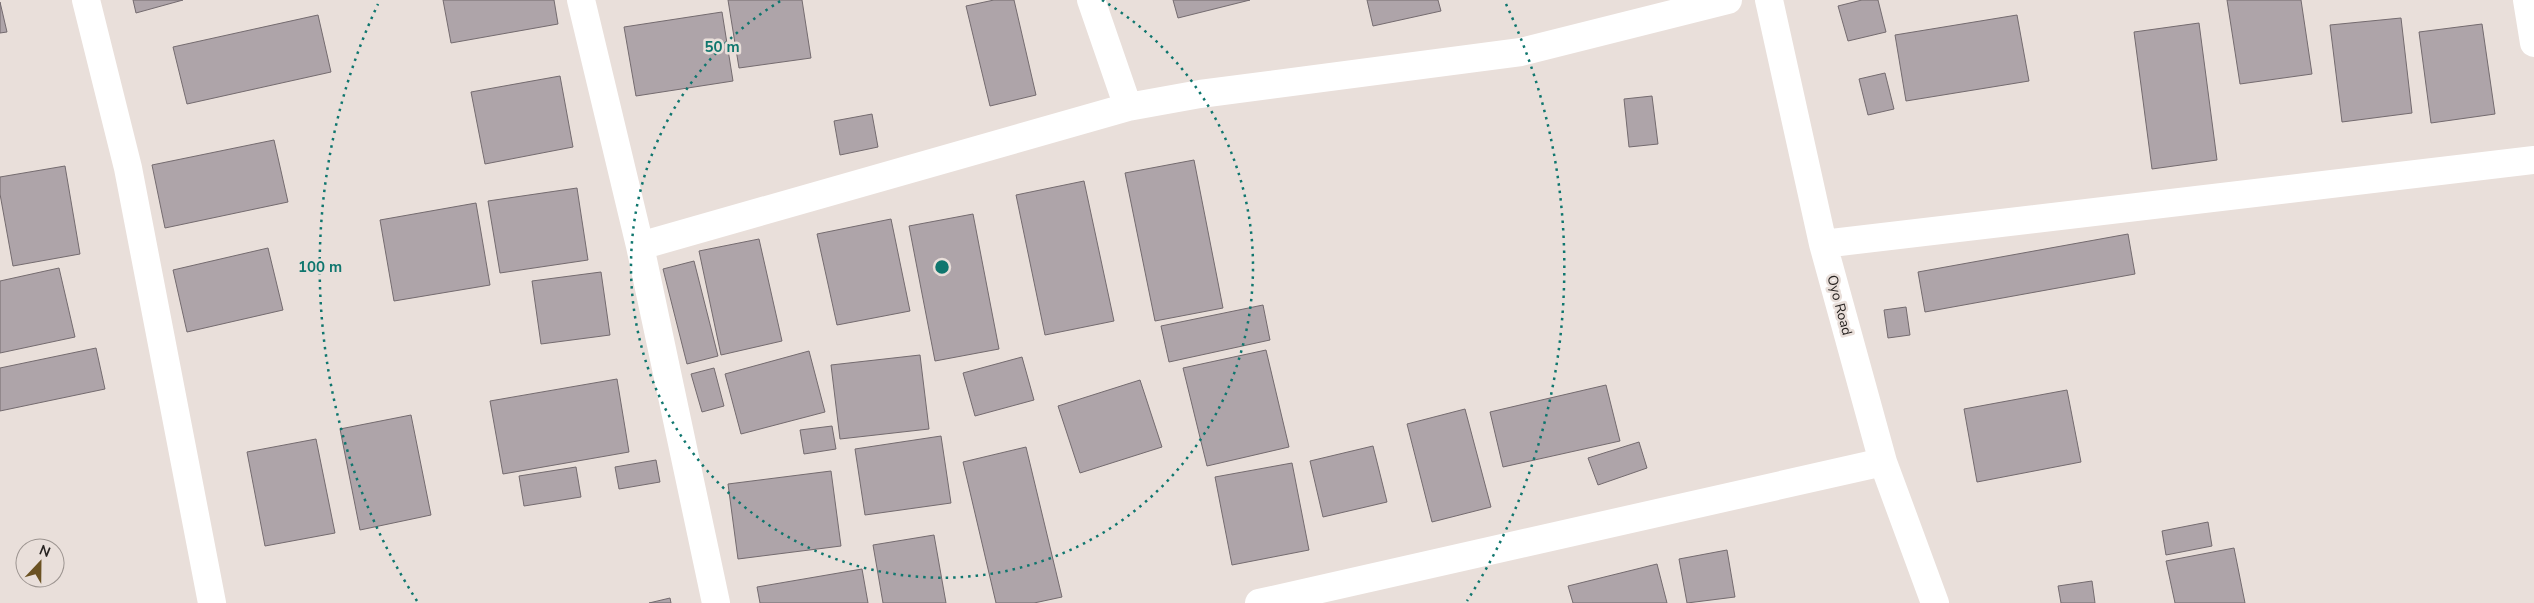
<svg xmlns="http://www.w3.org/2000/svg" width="2534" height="603" viewBox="0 0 2534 603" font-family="'Nunito Sans',sans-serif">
<rect width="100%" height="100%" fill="#e9dfda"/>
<path fill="#aea4a9" stroke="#746b6f" d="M 133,0 L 183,0 L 136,13 Z
M 443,0 L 554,0 L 558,24 L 451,43 Z
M 728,0 L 802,0 L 811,58 L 739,68 Z
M 994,0 L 1014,0 L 1036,95 L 990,106 L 966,6 Z
M 1173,0 L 1250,0 L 1178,18 Z
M 1367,0 L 1438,0 L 1441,11 L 1373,26 Z
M 1862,0 L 1878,0 L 1886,32 L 1848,41 L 1838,6 Z
M 2227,0 L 2301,0 L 2312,74 L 2240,84 Z
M 0,2 L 7,32 L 0,33 Z
M 722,12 L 733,81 L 636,96 L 624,27 Z
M 318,15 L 331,72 L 187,104 L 173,47 Z
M 2017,15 L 2029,81 L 1906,101 L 1895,35 Z
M 2401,18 L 2412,113 L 2342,122 L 2330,25 Z
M 2199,23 L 2217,160 L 2152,169 L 2134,32 Z
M 2482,24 L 2495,114 L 2431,123 L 2419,32 Z
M 1885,73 L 1894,109 L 1868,115 L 1859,79 Z
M 560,76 L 573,147 L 485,164 L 471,92 Z
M 1652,96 L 1658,144 L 1629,147 L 1624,99 Z
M 872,114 L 878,147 L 840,155 L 834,121 Z
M 274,140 L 288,202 L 165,228 L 152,165 Z
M 1194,160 L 1223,308 L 1155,321 L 1125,173 Z
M 65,166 L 80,254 L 13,266 L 0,194 L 0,177 Z
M 1084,181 L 1114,321 L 1045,335 L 1016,195 Z
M 577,188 L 588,260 L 500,273 L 488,201 Z
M 476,203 L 490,285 L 394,301 L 380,220 Z
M 973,214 L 999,349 L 935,361 L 909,226 Z
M 891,219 L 910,311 L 837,325 L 817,234 Z
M 2128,234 L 2135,274 L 1925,312 L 1918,272 Z
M 759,239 L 782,341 L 721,355 L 699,251 Z
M 268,248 L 283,310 L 187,332 L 173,270 Z
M 694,261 L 718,356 L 687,364 L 663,269 Z
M 59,268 L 75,337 L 0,353 L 0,281 Z
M 601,272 L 610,335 L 541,344 L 532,281 Z
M 1263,305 L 1270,340 L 1169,362 L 1161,326 Z
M 1906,307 L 1910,335 L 1888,338 L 1884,310 Z
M 96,348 L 105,389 L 0,411 L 0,368 Z
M 1266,350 L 1289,447 L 1207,466 L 1183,368 Z
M 809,351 L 825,412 L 741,434 L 725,374 Z
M 920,355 L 929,429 L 840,439 L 831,365 Z
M 1022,357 L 1034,400 L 975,416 L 963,373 Z
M 714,368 L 724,406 L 702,412 L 691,374 Z
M 617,379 L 629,452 L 503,474 L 490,401 Z
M 1140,380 L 1162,447 L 1080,473 L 1058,406 Z
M 1606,385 L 1620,441 L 1503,467 L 1490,412 Z
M 2067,390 L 2081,462 L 1977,482 L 1964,409 Z
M 1465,409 L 1491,507 L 1432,522 L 1407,424 Z
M 411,415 L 431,515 L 360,530 L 340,429 Z
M 832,426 L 836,449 L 804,454 L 800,430 Z
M 941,436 L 951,503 L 865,515 L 855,449 Z
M 316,439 L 335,533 L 265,546 L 247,452 Z
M 1639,442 L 1647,468 L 1598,485 L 1588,458 Z
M 1373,446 L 1387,502 L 1323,517 L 1310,461 Z
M 1026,447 L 1062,597 L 1034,603 L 996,603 L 963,462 Z
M 656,460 L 660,482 L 619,489 L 615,467 Z
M 1292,463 L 1309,550 L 1232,565 L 1215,477 Z
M 576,467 L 581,497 L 524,506 L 519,476 Z
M 831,471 L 841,546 L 738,559 L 728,484 Z
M 2208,522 L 2212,546 L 2166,555 L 2162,531 Z
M 934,535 L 946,603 L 883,603 L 873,545 Z
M 2234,548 L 2245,603 L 2175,603 L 2166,561 Z
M 1727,550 L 1735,597 L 1687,603 L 1679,559 Z
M 1657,564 L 1667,603 L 1573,603 L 1568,586 Z
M 862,569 L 868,603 L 760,603 L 757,587 Z
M 2092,581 L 2095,603 L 2061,603 L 2058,586 Z
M 670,598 L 671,603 L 649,603 Z"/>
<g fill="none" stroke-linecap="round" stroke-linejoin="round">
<path stroke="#fff" stroke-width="28" d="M 86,0 L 128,168 L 212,603
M 581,0 L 640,246 L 716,603
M 1091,0 L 1128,107
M 1769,0 L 1823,244 L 1883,462 L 1935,603
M 2527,0 L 2534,43
M 1823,244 L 2534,160
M 640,246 L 1128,107 L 1200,94 L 1521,52 L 1728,0
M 1259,603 L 1883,462"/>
</g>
<g fill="none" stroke="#0f766e" stroke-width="2.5" stroke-dasharray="2.5 5">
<path d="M1102 0A311 311 0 1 1 782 0"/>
<path d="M417 601A622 622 0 0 1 378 4M1506 4A622 622 0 0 1 1467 601"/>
</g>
<g text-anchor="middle" stroke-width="5" stroke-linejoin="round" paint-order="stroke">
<g font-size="14" fill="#282422" stroke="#e9dfda">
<text transform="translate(1840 305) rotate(75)" y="5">Oyo Road</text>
</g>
</g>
<circle cx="942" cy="267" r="8" fill="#0f766e" stroke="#e9dfda" stroke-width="2.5"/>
<g font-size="15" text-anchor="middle" font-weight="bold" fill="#0f766e" stroke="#e9dfda" stroke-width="5" stroke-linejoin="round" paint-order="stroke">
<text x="722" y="52">50 m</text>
<text x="320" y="272">100 m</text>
</g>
<g transform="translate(40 563) rotate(22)"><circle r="24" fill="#e9dfda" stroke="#9c9490"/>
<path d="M0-4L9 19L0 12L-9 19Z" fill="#6b5223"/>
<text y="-8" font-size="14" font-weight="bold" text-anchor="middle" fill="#282422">N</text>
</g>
</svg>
